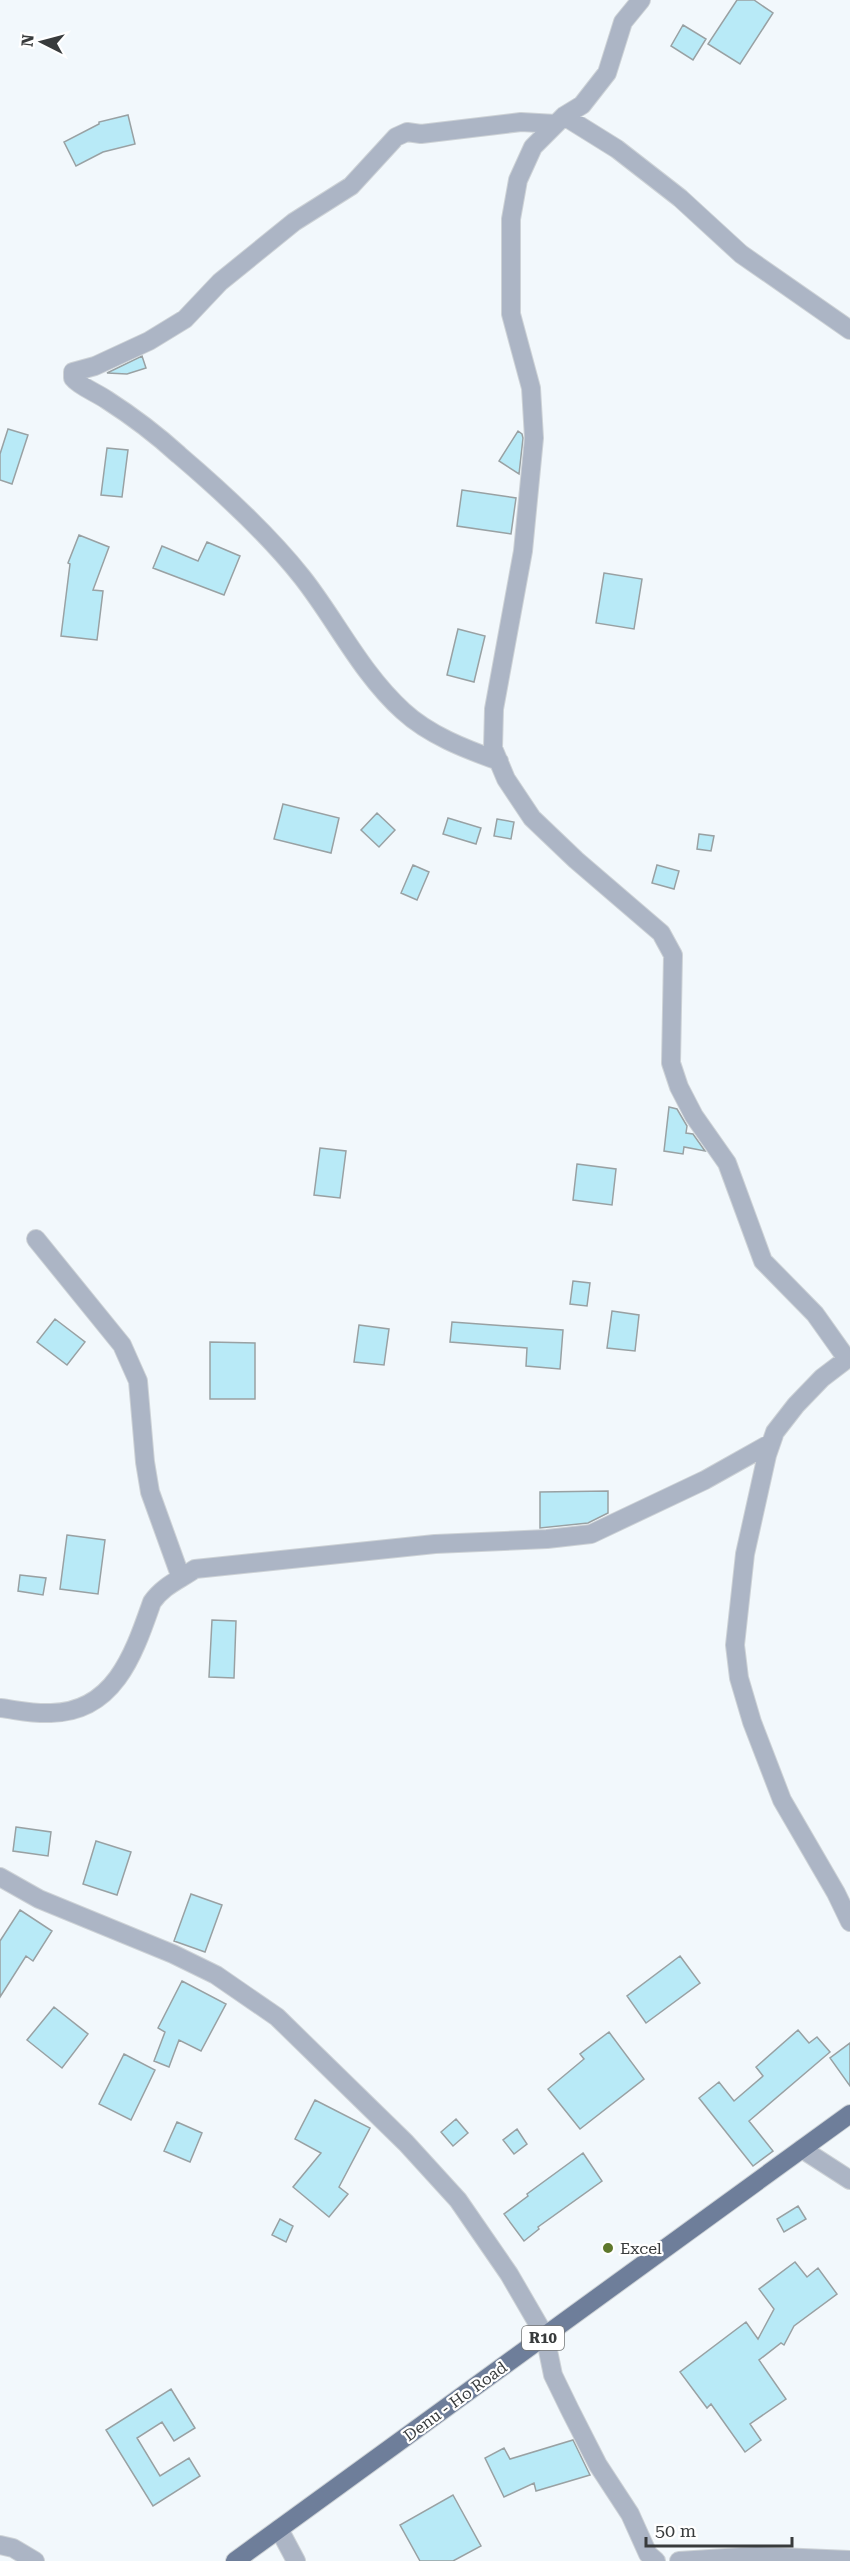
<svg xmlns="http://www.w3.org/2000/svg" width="850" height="2561" viewBox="0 0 850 2561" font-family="'Roboto Serif',serif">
<rect width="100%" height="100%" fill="#f2f8fc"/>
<path fill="#b8eaf7" stroke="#99a1a3" stroke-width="1.5" d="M 737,0 L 754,0 L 773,13 L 740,64 L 708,44 Z
M 683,25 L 706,39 L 693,60 L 671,46 Z
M 128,115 L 135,144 L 103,152 L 76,166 L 64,142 L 99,124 L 99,122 Z
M 142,356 L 146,368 L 127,374 L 107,373 Z
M 8,429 L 28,435 L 12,484 L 0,480 L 0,454 Z
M 518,431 L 522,434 L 523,438 L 519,474 L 499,461 Z
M 107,448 L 128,450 L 122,497 L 101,495 Z
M 462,490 L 516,498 L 511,534 L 457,526 Z
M 79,535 L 109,547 L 93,590 L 103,591 L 97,640 L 61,636 L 70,564 L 68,563 Z
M 207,542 L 240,556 L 224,595 L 153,568 L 162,546 L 198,561 Z
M 604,573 L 642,579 L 634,629 L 596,623 Z
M 458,629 L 485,636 L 474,682 L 447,675 Z
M 283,804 L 339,818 L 331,853 L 274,839 Z
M 377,813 L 395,830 L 379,847 L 361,830 Z
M 448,818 L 481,828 L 476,844 L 443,834 Z
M 497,819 L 514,822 L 511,839 L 494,836 Z
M 699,834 L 714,836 L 711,851 L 697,849 Z
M 413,865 L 429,872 L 417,900 L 401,893 Z
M 657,865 L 679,871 L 674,889 L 652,883 Z
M 669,1107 L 677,1109 L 687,1126 L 686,1133 L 693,1134 L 705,1151 L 684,1147 L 683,1154 L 664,1151 Z
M 320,1148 L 346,1151 L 340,1198 L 314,1195 Z
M 577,1164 L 616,1169 L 612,1205 L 573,1200 Z
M 573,1281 L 590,1283 L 587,1306 L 570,1304 Z
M 612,1311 L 639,1315 L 635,1351 L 607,1348 Z
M 55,1319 L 85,1342 L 67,1365 L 37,1342 Z
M 452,1322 L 563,1330 L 560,1369 L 526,1366 L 527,1348 L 450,1342 Z
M 359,1325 L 389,1329 L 384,1365 L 354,1362 Z
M 210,1342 L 255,1343 L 255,1399 L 210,1399 Z
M 608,1491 L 608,1513 L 588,1523 L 540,1528 L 540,1492 Z
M 67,1535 L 105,1540 L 98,1594 L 60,1589 Z
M 20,1575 L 46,1578 L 43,1595 L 18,1591 Z
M 212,1620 L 236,1621 L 234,1678 L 209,1677 Z
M 16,1827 L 51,1832 L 48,1856 L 13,1851 Z
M 96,1841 L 131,1852 L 117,1895 L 83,1884 Z
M 191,1894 L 222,1905 L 205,1952 L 174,1941 Z
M 20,1910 L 52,1931 L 33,1961 L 26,1956 L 0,1997 L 0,1941 Z
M 680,1956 L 700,1983 L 646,2023 L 627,1996 Z
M 182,1981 L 226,2004 L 201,2051 L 179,2040 L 169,2067 L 154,2061 L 165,2032 L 158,2028 Z
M 54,2007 L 88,2034 L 62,2068 L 27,2040 Z
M 798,2030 L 809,2043 L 817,2037 L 830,2052 L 749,2121 L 773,2151 L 753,2166 L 699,2098 L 719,2082 L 734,2101 L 763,2076 L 756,2067 Z
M 609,2032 L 644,2079 L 580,2129 L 548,2089 L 584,2059 L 580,2054 Z
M 850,2043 L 850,2086 L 830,2058 Z
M 124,2054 L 155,2070 L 131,2120 L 99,2104 Z
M 315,2100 L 370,2128 L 339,2187 L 348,2194 L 329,2217 L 293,2187 L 321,2153 L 295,2139 Z
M 456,2119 L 468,2133 L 453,2146 L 441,2132 Z
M 177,2122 L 202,2133 L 190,2162 L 164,2151 Z
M 517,2129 L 527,2144 L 514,2154 L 503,2140 Z
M 583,2153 L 602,2181 L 538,2227 L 539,2229 L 524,2241 L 504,2214 L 528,2196 L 527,2194 Z
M 798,2206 L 806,2219 L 784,2232 L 777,2219 Z
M 280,2219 L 293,2226 L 286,2242 L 272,2235 Z
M 795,2262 L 807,2277 L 818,2268 L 837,2294 L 794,2326 L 784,2345 L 781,2343 L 759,2360 L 786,2399 L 750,2424 L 761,2440 L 745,2452 L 711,2404 L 707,2408 L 680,2372 L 746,2322 L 758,2339 L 774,2309 L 759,2289 Z
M 171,2389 L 195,2428 L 174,2441 L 162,2422 L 137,2438 L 160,2476 L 189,2458 L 200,2476 L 153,2506 L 106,2430 Z
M 573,2440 L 590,2475 L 536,2491 L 534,2483 L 504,2497 L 485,2458 L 504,2448 L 510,2459 Z
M 453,2495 L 481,2546 L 453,2561 L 420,2561 L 400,2525 Z"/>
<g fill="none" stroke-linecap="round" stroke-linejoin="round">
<defs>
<path id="minor" d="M 641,0 L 623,22 L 607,73 L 582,105 L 564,116 L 533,147 L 518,180 L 511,219 L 511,314 L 531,388 L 534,438 L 523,551 L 494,709 L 493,748 L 506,779 L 532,818 L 576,860 L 661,933 L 673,955 L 671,1063 L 679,1087 L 694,1116 L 727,1163 L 763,1261 L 815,1314 L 847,1359
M 564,116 L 617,149 L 680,198 L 741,254 L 850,330
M 499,761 C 465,749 429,735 403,711 C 361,673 336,620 302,577 C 268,534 220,490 179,455 C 157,435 132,416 107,400 C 97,393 79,386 73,378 L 73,372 L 95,366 L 149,341 L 185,319 L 220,282 L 294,222 L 351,186 L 396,137 L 407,132 L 421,134 L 521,122 L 556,124
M 36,1239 L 122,1345 L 138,1381 L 145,1462 L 150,1492 L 181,1578
M 850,1359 L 847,1359 L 822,1378 L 796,1405 L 775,1432 L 767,1455 L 745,1554 L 735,1645 L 739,1678 L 752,1722 L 782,1800 L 836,1893 L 850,1922
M 0,1708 C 17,1710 34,1714 51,1713 C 115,1712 134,1653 152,1602 C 163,1586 179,1580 195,1569 L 435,1544 L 547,1539 L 591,1534 L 705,1480 L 771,1443
M 0,1877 L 39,1899 L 173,1954 L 216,1975 L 277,2017 L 406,2143 L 458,2200 L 509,2274 L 545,2336 L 553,2375 L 570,2410 L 598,2465 L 630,2514 L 648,2554 L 656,2561
M 802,2149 L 850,2180
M 279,2529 L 296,2561
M 0,2545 L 13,2548 L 35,2561
M 679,2561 L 756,2556 L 850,2560"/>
<path id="major" d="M 235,2561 L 850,2114"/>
</defs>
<use href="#minor" stroke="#cdd2d6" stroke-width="20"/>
<use href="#major" stroke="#cdd2d6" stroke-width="20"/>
<use href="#minor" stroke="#acb5c5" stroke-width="18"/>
<use href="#major" stroke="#6e7e9a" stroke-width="18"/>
</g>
<circle fill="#5e782c" stroke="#fff" stroke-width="2" cx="608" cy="2248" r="6"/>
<g text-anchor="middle" stroke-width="4.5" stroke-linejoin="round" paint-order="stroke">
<rect fill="#fff" stroke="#747676" stroke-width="1.5" x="522" y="2326" width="42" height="24" rx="4.5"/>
<g font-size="15" font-weight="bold" fill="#383b3c">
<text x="543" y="2343">R10</text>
</g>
<g font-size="16" fill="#383b3c" stroke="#fff" text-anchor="start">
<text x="620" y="2254">Excel</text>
</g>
<g font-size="16" fill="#383b3c" stroke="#fff">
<text transform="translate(455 2401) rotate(-36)" y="6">Denu - Ho Road</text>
</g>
</g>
<g transform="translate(42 42) rotate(276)" stroke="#ffffff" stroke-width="4.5" paint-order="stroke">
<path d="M0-4.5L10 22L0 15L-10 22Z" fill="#383b3c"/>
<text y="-9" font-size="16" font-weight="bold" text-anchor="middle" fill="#383b3c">N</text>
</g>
<path d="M646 2537v9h146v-9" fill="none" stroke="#383b3c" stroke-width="3"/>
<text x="655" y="2537" font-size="18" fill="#383b3c" stroke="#ffffff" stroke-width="4.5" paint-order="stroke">50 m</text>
</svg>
